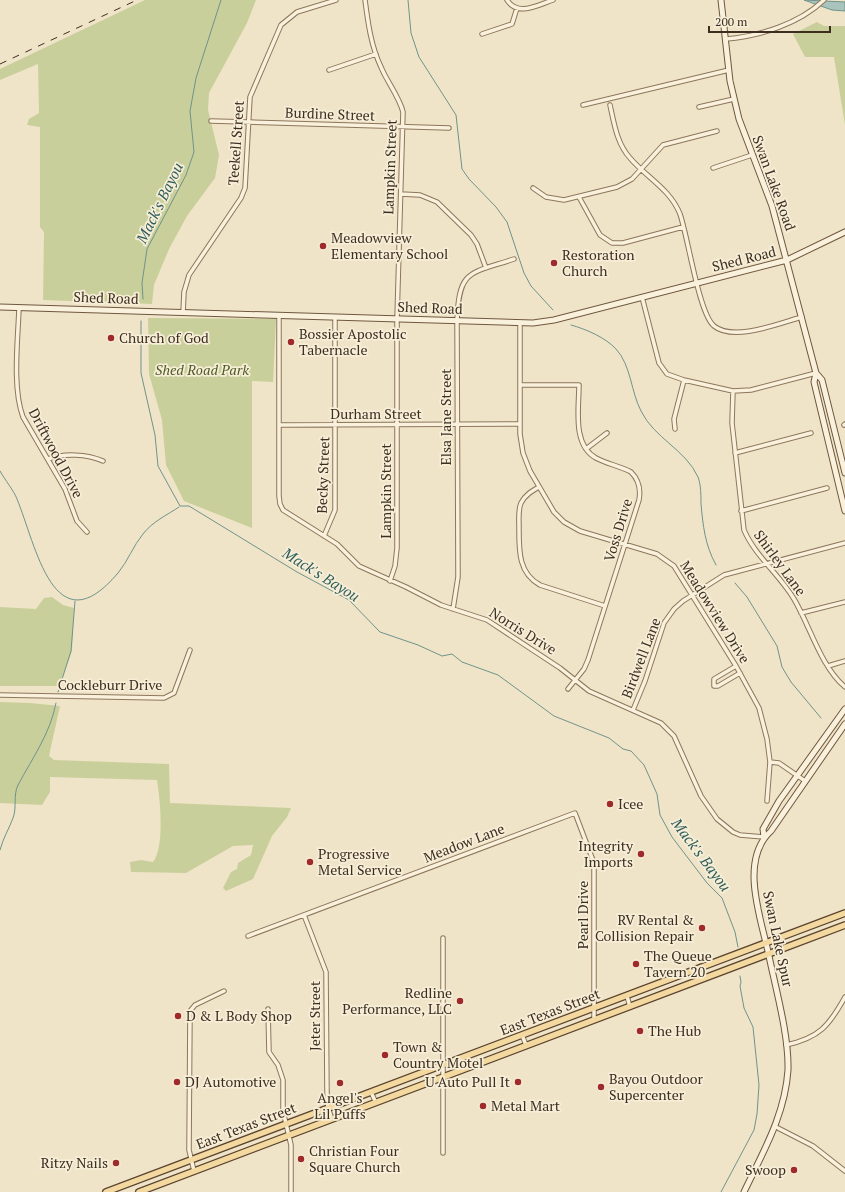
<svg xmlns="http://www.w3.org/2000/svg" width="845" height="1192" viewBox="0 0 845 1192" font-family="'PT Serif',serif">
<rect width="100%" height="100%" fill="#f0e4c8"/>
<path fill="#c9cf9b" d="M 145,0 L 256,0 L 247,23 L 209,93 L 208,110 L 219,155 L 215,178 L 187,216 L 169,249 L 154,285 L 152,304 L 43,300 L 44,232 L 40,227 L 40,127 L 27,125 L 29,119 L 39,113 L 38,64 L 0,80 L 0,69 Z
M 817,22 L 824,26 L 845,26 L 845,125 L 834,57 L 805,57 L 793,34 Z
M 148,318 L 276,319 L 273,382 L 252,381 L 252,528 L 184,501 L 166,465 L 162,420 L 149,374 Z
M 52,597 L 63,605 L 74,608 L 72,651 L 59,686 L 0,686 L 0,607 L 36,609 L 44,598 Z
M 0,702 L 30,703 L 60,706 L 49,756 L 54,760 L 169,764 L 170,803 L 291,808 L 287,817 L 272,836 L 253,879 L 226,891 L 223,888 L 231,872 L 237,869 L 238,863 L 251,855 L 253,845 L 233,846 L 186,873 L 131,872 L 130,862 L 141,860 L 153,862 C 165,847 160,798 157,780 L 50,777 L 50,792 L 42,805 L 0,803 Z"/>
<path fill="#a9c4bc" stroke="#6f938a" d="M 804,0 L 845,2 L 845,11 L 832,10 Z"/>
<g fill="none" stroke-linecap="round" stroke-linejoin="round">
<path stroke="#6f938a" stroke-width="1" d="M 408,0 L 411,33 L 419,57 L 456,115 L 462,169 L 469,179 L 496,207 L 507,222 L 524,273 L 531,286 L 553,310
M 143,299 L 142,283 L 147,249 L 186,175 L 194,152 L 190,111 L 196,78 L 221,0
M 141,321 L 141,373 L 155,435 L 158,466 L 180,506 L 189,506 L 297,572 L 349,600 L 380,632 L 418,645 L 442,656 L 452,654 L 462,662 L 498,675 L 554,716 L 609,738 L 623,749 L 631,751 L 644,765 L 657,794 L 660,815 L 672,837 L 707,883 L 722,898 L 735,932 L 738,947
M 571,325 C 586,329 606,338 616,349 C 631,365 631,392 641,411 C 654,438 686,450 698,477 C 701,485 701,496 701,504 C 703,526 705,545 716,565
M 0,471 C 5,480 14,491 17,499 C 36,545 54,649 118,573 C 128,561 133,546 143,534 C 152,522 167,515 179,507
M 735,583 L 747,597 L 777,646 L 782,667 L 791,682 L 821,718
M 58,692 L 71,651 L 75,601
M 0,850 C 3,838 9,829 13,818 C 17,808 13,795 18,785 C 33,757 50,734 56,703
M 721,1192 L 754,1130 L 757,1114 L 759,1085 L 753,1027 L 744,1008 L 740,986 L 741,982 L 740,976"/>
<defs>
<path id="street" d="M 365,0 C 368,23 371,46 381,67 C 387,82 399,96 403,112 L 397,319 L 397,548 L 395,566 L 390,581
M 507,0 C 518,17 538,5 553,0
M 482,34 L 512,24 L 517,8
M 726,39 C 760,36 799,24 824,0
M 329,70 L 376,54
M 583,105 L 729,70
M 610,105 C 614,123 617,144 630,158 C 647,178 670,189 680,214 C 688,237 699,314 714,326 C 734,342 780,323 802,317
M 699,107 L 734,99
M 211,121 L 449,128
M 713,168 L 752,155
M 533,188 L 546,197 L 564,200 L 617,187 L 632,179 L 663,145 L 717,131
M 401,194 L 420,195 L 437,202 L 471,235 L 477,244 L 486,268
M 579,197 L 600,235 L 612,243 L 623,243 L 683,227
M 642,297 L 659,363 L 667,374 L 684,380 L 733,391 L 751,390 L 816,373
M 19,308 C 18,339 12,388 23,417 L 65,489 L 77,521 L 87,532
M 183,313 L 184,292 L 189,275 L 241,198 L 245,188 L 250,97 L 281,25 L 297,12 L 336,0
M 279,316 L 279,496 L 280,504 L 283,510 L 337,544 L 359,566 L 406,587 L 441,605 L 487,620 L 560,668 L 589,691 L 661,723 L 674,736 L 701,796 L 717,819 L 733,832 L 740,835 L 764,837
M 520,323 L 520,434 L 523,453 L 530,471 L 554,512 L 564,522 L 580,531 L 657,554 L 674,566 L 736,666 L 759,708 L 767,739 L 770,762 L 767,801
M 520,385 L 579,385 C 579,408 572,445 596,458 C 607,464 620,466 631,472 C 639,480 641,489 639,500 L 588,660 L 584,669 L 568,689
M 733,391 L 732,423 L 744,530 C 755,556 780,575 794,599 C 810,626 821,667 845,687
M 280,425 L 520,424
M 844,425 L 845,424
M 675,429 L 674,419 L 684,380
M 586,449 L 607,433
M 735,453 L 811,433
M 48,459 C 64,453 87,454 103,461
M 539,487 C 532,491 525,495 521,503 C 518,510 519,519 519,527 C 519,550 518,573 540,585 L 605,606
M 741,511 L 827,488
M 324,536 L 335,510 L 335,318
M 453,609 L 458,577 L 457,321 C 459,269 469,274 514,259
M 801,613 L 845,602
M 736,666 L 714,679 L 714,686 L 718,686 L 740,673
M 828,666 L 845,661
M 0,695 L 164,698 L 174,693 L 190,650
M 633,710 L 645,681 L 664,623 L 674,609 L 683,601 L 724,575 L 845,543
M 770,762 L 779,763 L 805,781
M 304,915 L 326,972 L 327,1092 L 328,1108 L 332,1119
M 248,936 L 575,813 L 594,863 L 594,1020
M 443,938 L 443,1153
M 627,996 L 630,1007
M 268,1009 L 269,1052 L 278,1065 L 283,1080 L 283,1111 L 291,1145 L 291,1192
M 522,1035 L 526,1045
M 786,1045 C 819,1038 829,1026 845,997
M 371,1092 L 376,1103
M 776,1127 L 813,1146 L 845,1171
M 194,1171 L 189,1150 L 190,1011 L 195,1005 L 224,991"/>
<path id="secondary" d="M 721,0 L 730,81 L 739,119 L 772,206 L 816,373 L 814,382 L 845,511
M 0,307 L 533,323 L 554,320 L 787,260 L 845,232
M 816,373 L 822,380 L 845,473
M 764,837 L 763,829 L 779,801 L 845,709
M 744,1192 C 763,1152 785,1115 788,1070 C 789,1036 776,990 769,956 C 762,921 738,861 771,831 L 845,724"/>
<path id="primary" d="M 106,1192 L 845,913
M 139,1192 L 845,925"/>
</defs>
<use href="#street" stroke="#8d765c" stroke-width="5.5"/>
<use href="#secondary" stroke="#6f573f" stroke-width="7"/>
<use href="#primary" stroke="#5b4430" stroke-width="8"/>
<use href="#street" stroke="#faf1dc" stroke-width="3.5"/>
<use href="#secondary" stroke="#faf1dc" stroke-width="5"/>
<use href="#primary" stroke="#f3d9a0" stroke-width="5.5"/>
<path stroke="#3d2e20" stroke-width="1" stroke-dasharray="7 7" stroke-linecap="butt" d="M 0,64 L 137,0"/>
</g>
<g fill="#9e2a2b" stroke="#f7eed8" stroke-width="1.5">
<circle cx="323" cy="246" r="4"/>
<circle cx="554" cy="263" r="4"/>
<circle cx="111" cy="338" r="4"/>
<circle cx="291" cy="342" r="4"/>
<circle cx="610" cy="804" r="4"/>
<circle cx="641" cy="854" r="4"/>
<circle cx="310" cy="862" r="4"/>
<circle cx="702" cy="928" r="4"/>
<circle cx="636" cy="964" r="4"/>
<circle cx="460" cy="1001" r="4"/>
<circle cx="178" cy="1016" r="4"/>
<circle cx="640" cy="1031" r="4"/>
<circle cx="385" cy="1055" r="4"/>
<circle cx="177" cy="1082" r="4"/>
<circle cx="518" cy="1082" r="4"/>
<circle cx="340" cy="1083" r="4"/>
<circle cx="601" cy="1087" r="4"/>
<circle cx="483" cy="1106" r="4"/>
<circle cx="301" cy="1159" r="4"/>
<circle cx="116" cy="1163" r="4"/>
<circle cx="794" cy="1170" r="4"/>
</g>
<g text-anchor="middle" stroke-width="3.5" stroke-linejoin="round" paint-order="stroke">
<g font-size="14" fill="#3d2e20" stroke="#f7eed8">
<text transform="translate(330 114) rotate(2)" y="5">Burdine Street</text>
<text transform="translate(236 143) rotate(-86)" y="5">Teekell Street</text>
<text transform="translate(390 167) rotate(-88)" y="5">Lampkin Street</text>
<text transform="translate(774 183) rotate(70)" y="5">Swan Lake Road</text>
<text transform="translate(744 259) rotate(-14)" y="5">Shed Road</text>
<text transform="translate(106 298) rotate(2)" y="5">Shed Road</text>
<text transform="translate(430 308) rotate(2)" y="5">Shed Road</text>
<text x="376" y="419">Durham Street</text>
<text transform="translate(446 417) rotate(-90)" y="5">Elsa Jane Street</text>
<text transform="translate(56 453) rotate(62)" y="5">Driftwood Drive</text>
<text transform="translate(323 475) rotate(-88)" y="5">Becky Street</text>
<text transform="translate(386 491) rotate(-90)" y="5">Lampkin Street</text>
<text transform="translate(618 530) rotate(-73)" y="5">Voss Drive</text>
<text transform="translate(780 563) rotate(54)" y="5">Shirley Lane</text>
<text transform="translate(715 612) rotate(58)" y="5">Meadowview Drive</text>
<text transform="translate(523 631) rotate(32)" y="5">Norris Drive</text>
<text transform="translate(641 658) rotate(-69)" y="5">Birdwell Lane</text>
<text x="110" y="690">Cockleburr Drive</text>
<text transform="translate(464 843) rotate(-21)" y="5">Meadow Lane</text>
<text transform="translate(583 915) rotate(-90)" y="5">Pearl Drive</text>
<text transform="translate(778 939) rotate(78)" y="5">Swan Lake Spur</text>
<text transform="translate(550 1012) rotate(-21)" y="5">East Texas Street</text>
<text transform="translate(315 1016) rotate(-90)" y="5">Jeter Street</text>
<text transform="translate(246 1126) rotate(-21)" y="5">East Texas Street</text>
</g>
<g font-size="14" fill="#3d2e20" stroke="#f7eed8" text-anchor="start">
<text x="331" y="243">Meadowview<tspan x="331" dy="16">Elementary School</tspan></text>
<text x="562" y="260">Restoration<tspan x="562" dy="16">Church</tspan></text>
<text x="299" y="339">Bossier Apostolic<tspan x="299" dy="16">Tabernacle</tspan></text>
<text x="119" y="343">Church of God</text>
<text x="618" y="809">Icee</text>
<text x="633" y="851" text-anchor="end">Integrity<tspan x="633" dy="16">Imports</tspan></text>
<text x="318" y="859">Progressive<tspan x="318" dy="16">Metal Service</tspan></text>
<text x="694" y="925" text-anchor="end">RV Rental &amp;<tspan x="694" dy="16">Collision Repair</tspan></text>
<text x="644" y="961">The Queue<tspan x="644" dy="16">Tavern 20</tspan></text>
<text x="452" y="998" text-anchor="end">Redline<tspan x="452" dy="16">Performance, LLC</tspan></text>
<text x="186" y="1021">D &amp; L Body Shop</text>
<text x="648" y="1036">The Hub</text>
<text x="393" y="1052">Town &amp;<tspan x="393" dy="16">Country Motel</tspan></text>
<text x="609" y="1084">Bayou Outdoor<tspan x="609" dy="16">Supercenter</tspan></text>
<text x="185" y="1087">DJ Automotive</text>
<text x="510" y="1087" text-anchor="end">U Auto Pull It</text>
<text x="340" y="1103" text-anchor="middle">Angel's<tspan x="340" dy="16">Lil Puffs</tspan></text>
<text x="491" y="1111">Metal Mart</text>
<text x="309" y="1156">Christian Four<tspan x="309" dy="16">Square Church</tspan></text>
<text x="108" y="1168" text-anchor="end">Ritzy Nails</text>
<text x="786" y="1175" text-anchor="end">Swoop</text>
</g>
<g font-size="14" font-style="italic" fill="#4d5a26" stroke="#f7eed8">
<text x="202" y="375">Shed Road Park</text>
</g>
<g font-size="15" font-style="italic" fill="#2f5d5a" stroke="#f7eed8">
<text transform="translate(160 203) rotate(-64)" y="5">Mack's Bayou</text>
<text transform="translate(321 575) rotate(32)" y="5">Mack's Bayou</text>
<text transform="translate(701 855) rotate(53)" y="5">Mack's Bayou</text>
</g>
</g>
<path d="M709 26v6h121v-6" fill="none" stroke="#3d2e20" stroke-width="2"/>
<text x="715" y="26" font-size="12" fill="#3d2e20" stroke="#f7eed8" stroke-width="3" paint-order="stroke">200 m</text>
</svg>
